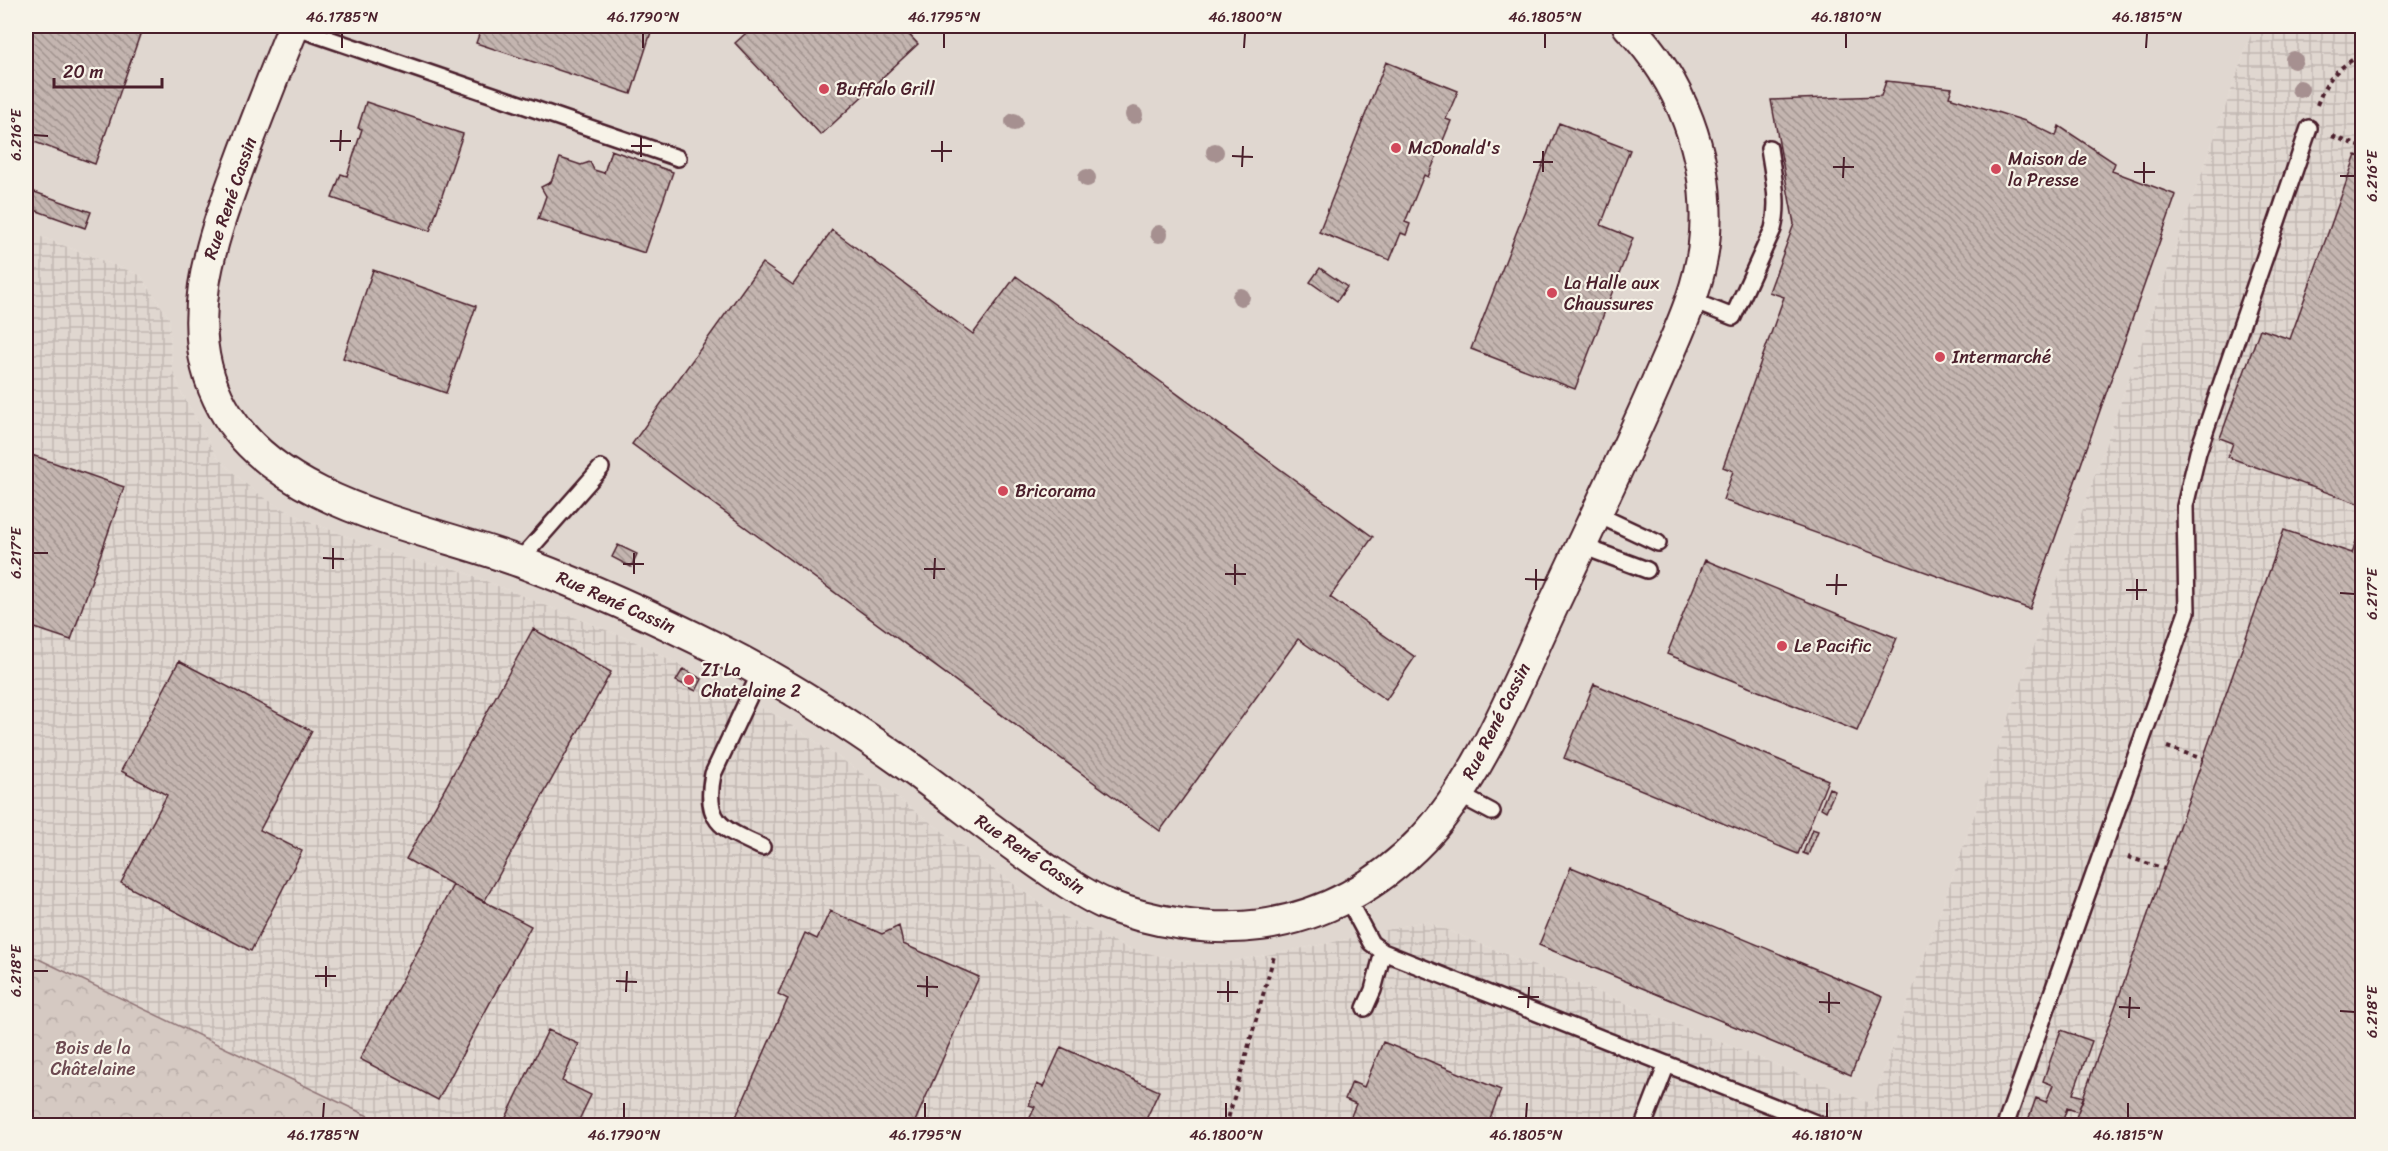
<svg xmlns="http://www.w3.org/2000/svg" width="2388" height="1151" viewBox="0 0 2388 1151" font-family="Sriracha,sans-serif">
<defs>
<pattern id="industrial-grid" width="8" height="8" patternUnits="userSpaceOnUse" patternTransform="scale(1.5)"><rect width="8" height="8" fill="#e0d7d0"/><path d="M0 4h8M4 0v8" fill="none" stroke="#c2b8b3"/></pattern>
<pattern id="forest-crowns" width="20" height="18" patternUnits="userSpaceOnUse" patternTransform="scale(1.5)"><rect width="20" height="18" fill="#d5c9c2"/><path d="M2 6a3 3 0 1 1 6 0M12 15a3 3 0 1 1 6 0" fill="none" stroke="#b8aca7"/></pattern>
<pattern id="building-back-hatch" width="6" height="6" patternUnits="userSpaceOnUse" patternTransform="scale(1.5)"><rect width="6" height="6" fill="#c4b5b0"/><path d="M-1 5l2 2M0 0l6 6M5-1l2 2" fill="none" stroke="#a1938f"/></pattern>
</defs>
<rect width="100%" height="100%" fill="#ece6dd"/>
<filter id="ink" filterUnits="userSpaceOnUse"><feTurbulence type="fractalNoise" baseFrequency=".0167" numOctaves="2"/><feDisplacementMap in="SourceGraphic" scale="12" xChannelSelector="R" yChannelSelector="G"/><feConvolveMatrix kernelMatrix="1 2 1 2 8 2 1 2 1" color-interpolation-filters="sRGB"/></filter>
<g filter="url(#ink)">
<path fill="#e0d7d0" d="M 26,26 L 2254,26 L 1872,1104 L 1425,921 L 1325,944 L 1212,965 L 1177,960 L 1127,948 L 1045,907 L 881,786 L 779,717 L 638,643 L 456,569 L 399,557 L 338,533 L 294,515 L 268,501 L 243,482 L 217,457 L 207,439 L 180,390 L 172,368 L 169,318 L 140,275 L 26,231 Z"/>
<path fill="url(#industrial-grid)" d="M 2254,26 L 2362,26 L 2362,1125 L 387,1125 L 26,953 L 26,231 L 140,275 L 169,318 L 172,368 L 180,390 L 207,439 L 217,457 L 243,482 L 268,500 L 294,515 L 338,533 L 399,557 L 456,569 L 638,643 L 779,717 L 881,786 L 1045,907 L 1127,948 L 1177,960 L 1212,965 L 1325,944 L 1425,921 L 1872,1104 Z"/>
<path fill="url(#forest-crowns)" stroke="#907476" stroke-width="1.5" d="M 26,953 L 387,1125 L 26,1125 Z"/>
<path fill="url(#building-back-hatch)" stroke="#4a1f2b" stroke-width="1.5" d="M 26,26 L 143,26 L 95,164 L 26,139 Z
M 482,26 L 653,26 L 631,94 L 476,43 Z
M 754,26 L 901,26 L 918,44 L 821,135 L 735,43 Z
M 1386,62 L 1458,91 L 1446,119 L 1451,121 L 1428,177 L 1424,175 L 1405,222 L 1410,224 L 1406,235 L 1401,233 L 1390,260 L 1319,232 Z
M 1886,81 L 1952,88 L 1949,97 L 2025,121 L 2056,136 L 2059,126 L 2115,163 L 2112,171 L 2176,195 L 2030,609 L 1723,500 L 1733,471 L 1723,467 L 1784,297 L 1769,292 L 1794,224 L 1771,100 L 1881,96 Z
M 366,102 L 463,134 L 430,231 L 332,198 L 341,174 L 347,176 L 362,129 L 358,128 Z
M 1559,123 L 1630,150 L 1601,225 L 1633,238 L 1575,389 L 1471,349 Z
M 611,150 L 673,172 L 645,253 L 538,219 L 546,196 L 541,187 L 551,182 L 560,158 L 581,165 L 590,162 L 594,170 L 604,173 Z
M 2356,155 L 2362,158 L 2362,505 L 2228,457 L 2233,443 L 2220,438 L 2260,329 L 2290,339 Z
M 26,189 L 91,212 L 85,228 L 26,207 Z
M 832,230 L 973,334 L 1016,276 L 1373,537 L 1330,597 L 1415,657 L 1386,700 L 1298,639 L 1160,831 L 632,444 L 762,263 L 793,285 Z
M 1320,268 L 1347,287 L 1337,301 L 1310,282 Z
M 373,270 L 476,306 L 446,393 L 343,358 Z
M 26,453 L 124,487 L 71,640 L 26,625 Z
M 2362,524 L 2362,1126 L 2073,1126 L 2284,530 L 2352,553 Z
M 618,545 L 637,554 L 631,567 L 612,557 Z
M 1705,560 L 1897,638 L 1857,731 L 1667,654 Z
M 533,629 L 611,672 L 484,902 L 406,859 Z
M 179,661 L 312,731 L 260,830 L 302,851 L 251,951 L 121,883 L 167,795 L 121,771 Z
M 683,669 L 702,679 L 696,691 L 676,681 Z
M 1594,684 L 1828,780 L 1798,854 L 1564,758 Z
M 1829,788 L 1835,791 L 1826,811 L 1821,808 Z
M 1812,829 L 1818,831 L 1808,855 L 1803,853 Z
M 1571,867 L 1883,997 L 1851,1075 L 1539,945 Z
M 453,885 L 531,926 L 438,1100 L 360,1059 Z
M 830,911 L 882,934 L 899,926 L 903,944 L 979,977 L 913,1126 L 732,1126 L 787,1001 L 788,999 L 778,994 L 805,933 L 817,939 Z
M 548,1030 L 579,1044 L 562,1081 L 591,1095 L 576,1126 L 502,1126 Z
M 2061,1030 L 2092,1041 L 2073,1094 L 2084,1097 L 2078,1112 L 2067,1108 L 2061,1126 L 2026,1126 L 2036,1098 L 2046,1102 L 2053,1085 L 2043,1081 Z
M 1383,1042 L 1501,1090 L 1487,1126 L 1347,1126 L 1356,1104 L 1345,1099 L 1352,1082 L 1364,1087 Z
M 1061,1047 L 1159,1091 L 1143,1126 L 1026,1126 L 1035,1107 L 1029,1105 L 1037,1084 L 1043,1087 Z"/>
<g fill="none" stroke-linecap="round" stroke-linejoin="round">
<defs>
<path id="service" d="M 294,27 L 678,158
M 1690,300 L 1733,317 L 1773,229 C 1780,202 1773,176 1769,148
M 1596,514 L 1658,543
M 1582,546 L 1647,570
M 519,561 L 601,468
M 761,671 L 713,774 C 703,823 723,829 762,847
M 1458,794 L 1492,812
M 1347,898 L 1371,943 L 1383,952 L 1823,1126
M 1365,1008 L 1373,990 L 1383,952
M 1643,1126 L 1667,1064
M 2005,1126 L 2187,612 L 2185,506 L 2198,452 L 2309,128"/>
<path id="minor" d="M 294,26 C 277,67 261,108 245,150 C 215,232 176,325 223,408 C 278,507 428,527 526,564 C 593,589 658,619 722,651 C 786,683 847,723 905,764 C 952,798 997,835 1045,868 C 1063,880 1083,894 1103,903 C 1148,922 1212,932 1261,925 C 1324,916 1379,885 1423,839 C 1484,774 1521,672 1559,593 C 1591,524 1625,455 1655,386 C 1676,337 1702,287 1705,233 C 1710,157 1681,80 1628,26"/>
</defs>
<use href="#service" stroke="#4a1f2b" stroke-width="20"/>
<use href="#minor" stroke="#4a1f2b" stroke-width="34"/>
<path stroke="#4a1f2b" stroke-width="4" stroke-dasharray="4.5 4.5" stroke-linecap="butt" d="M 2317,105 C 2328,76 2337,69 2362,54
M 2332,136 L 2362,147
M 2167,747 L 2203,759
M 2128,857 L 2165,869
M 1226,1126 L 1274,956"/>
<use href="#service" stroke="#f7f3e8" stroke-width="15"/>
<use href="#minor" stroke="#f7f3e8" stroke-width="30"/>
</g>
<g fill="#a69090">
<circle cx="2294" cy="60" r="9"/>
<circle cx="2300" cy="89" r="9"/>
<circle cx="1134" cy="115" r="9"/>
<circle cx="1014" cy="122" r="9"/>
<circle cx="1215" cy="152" r="9"/>
<circle cx="1087" cy="178" r="9"/>
<circle cx="1159" cy="234" r="9"/>
<circle cx="1241" cy="297" r="9"/>
</g>
</g>
<path fill="none" stroke="#4a1f2b" stroke-width="2" d="M 342,48 L 342,33M 643,48 L 643,33M 944,48 L 944,33M 1244,48 L 1245,33M 1545,48 L 1545,33M 1846,48 L 1846,33M 2146,48 L 2147,33M 33,135 L 48,136M 330,141 L 351,141M 631,146 L 652,146M 340,151 L 341,130M 931,151 L 952,151M 1232,156 L 1253,157M 641,157 L 641,136M 942,162 L 942,141M 1533,162 L 1553,162M 1242,167 L 1243,146M 1833,167 L 1854,167M 1543,172 L 1543,151M 2134,172 L 2155,172M 2340,176 L 2355,176M 1843,178 L 1844,157M 2144,183 L 2144,162M 33,553 L 48,553M 323,558 L 344,559M 623,564 L 644,564M 333,569 L 333,548M 924,569 L 945,569M 634,574 L 634,553M 1225,574 L 1246,574M 934,579 L 935,558M 1525,579 L 1546,580M 1235,585 L 1235,564M 1826,585 L 1847,585M 1536,590 L 1536,569M 2126,590 L 2147,590M 2340,593 L 2355,594M 1836,595 L 1837,574M 2137,600 L 2137,579M 33,971 L 48,971M 315,976 L 336,976M 616,981 L 637,982M 917,986 L 938,987M 326,987 L 326,966M 626,992 L 627,971M 1217,992 L 1238,992M 927,997 L 927,976M 1518,997 L 1539,997M 1228,1002 L 1228,981M 1819,1002 L 1840,1003M 2119,1007 L 2140,1008M 1528,1008 L 1529,987M 2340,1011 L 2355,1012M 1829,1013 L 1829,992M 2129,1018 L 2130,997M 323,1118 L 324,1103M 624,1118 L 624,1103M 925,1118 L 925,1103M 1226,1118 L 1226,1103M 1526,1118 L 1527,1103M 1827,1118 L 1827,1103M 2128,1118 L 2128,1103"/>
<g fill="#d1495b" stroke="#f7f3e8" stroke-width="2">
<circle cx="824" cy="89" r="6"/>
<circle cx="1396" cy="148" r="6"/>
<circle cx="1996" cy="169" r="6"/>
<circle cx="1552" cy="293" r="6"/>
<circle cx="1940" cy="357" r="6"/>
<circle cx="1003" cy="491" r="6"/>
<circle cx="1782" cy="646" r="6"/>
<circle cx="689" cy="680" r="6"/>
</g>
<g text-anchor="middle" stroke-width="4.5" stroke-linejoin="round" paint-order="stroke">
<g font-size="18" fill="#4a1f2b" stroke="#f7f3e8" text-anchor="start">
<text x="836" y="95">Buffalo Grill</text>
<text x="1408" y="154">McDonald's</text>
<text x="2008" y="165">Maison de<tspan x="2008" dy="21">la Presse</tspan></text>
<text x="1564" y="289">La Halle aux<tspan x="1564" dy="21">Chaussures</tspan></text>
<text x="1952" y="363">Intermarché</text>
<text x="1015" y="497">Bricorama</text>
<text x="1794" y="652">Le Pacific</text>
<text x="701" y="676">ZI La<tspan x="701" dy="21">Chatelaine 2</tspan></text>
</g>
<g font-size="18" fill="#4a1f2b" stroke="#f7f3e8">
<text transform="translate(230 198) rotate(-71)" y="6">Rue René Cassin</text>
<text transform="translate(616 602) rotate(24)" y="6">Rue René Cassin</text>
<text transform="translate(1496 721) rotate(-63)" y="6">Rue René Cassin</text>
<text transform="translate(1030 854) rotate(34)" y="6">Rue René Cassin</text>
</g>
<g font-size="18" fill="#6d4a51" stroke="#f7f3e8">
<text x="93" y="1054">Bois de la<tspan x="93" dy="21">Châtelaine</tspan></text>
</g>
</g>
<rect width="2388" height="1151" fill="none" stroke="#f7f3e8" stroke-width="66"/>
<path d="M54 78v9h108v-9" fill="none" stroke="#4a1f2b" stroke-width="3"/>
<text x="63" y="78" font-size="18" fill="#4a1f2b" stroke="#f7f3e8" stroke-width="4.5" paint-order="stroke">20 m</text>
<rect x="33" y="33" width="2322" height="1085" fill="none" stroke="#4a1f2b" stroke-width="2"/>
<g font-size="15" text-anchor="middle" fill="#4a1f2b">
<text x="342" y="22">46.1785°N</text>
<text x="643" y="22">46.1790°N</text>
<text x="944" y="22">46.1795°N</text>
<text x="1245" y="22">46.1800°N</text>
<text x="1545" y="22">46.1805°N</text>
<text x="1846" y="22">46.1810°N</text>
<text x="2147" y="22">46.1815°N</text>
<text transform="translate(16 135) rotate(-90)" y="5">6.216°E</text>
<text transform="translate(2372 176) rotate(-90)" y="5">6.216°E</text>
<text transform="translate(16 553) rotate(-90)" y="5">6.217°E</text>
<text transform="translate(2372 594) rotate(-90)" y="5">6.217°E</text>
<text transform="translate(16 971) rotate(-90)" y="5">6.218°E</text>
<text transform="translate(2372 1012) rotate(-90)" y="5">6.218°E</text>
<text x="323" y="1140">46.1785°N</text>
<text x="624" y="1140">46.1790°N</text>
<text x="925" y="1140">46.1795°N</text>
<text x="1226" y="1140">46.1800°N</text>
<text x="1526" y="1140">46.1805°N</text>
<text x="1827" y="1140">46.1810°N</text>
<text x="2128" y="1140">46.1815°N</text>
</g>
</svg>
